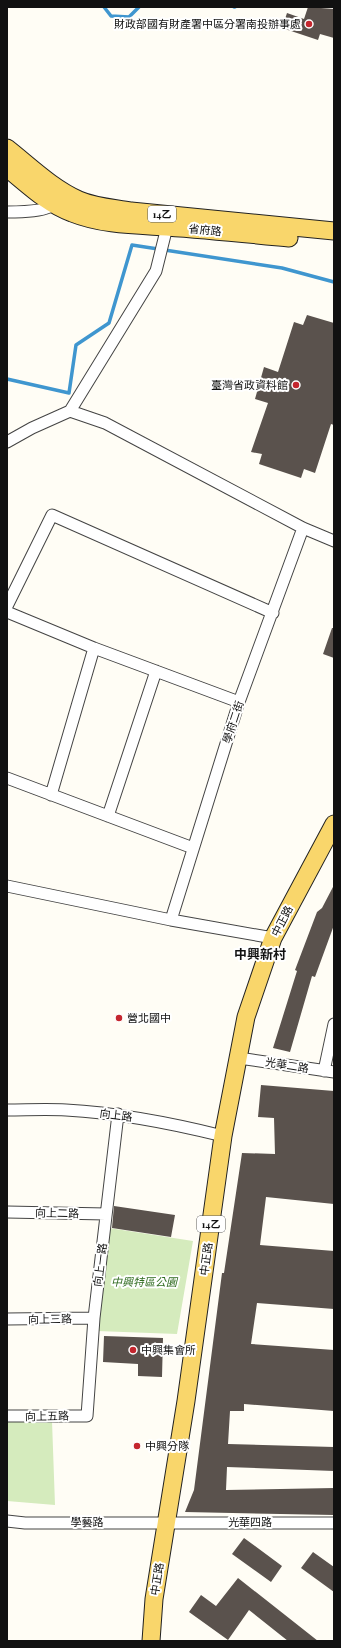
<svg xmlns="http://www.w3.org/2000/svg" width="341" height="1648" viewBox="0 0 341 1648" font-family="'Playfair Display','Noto Sans TC',serif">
<rect width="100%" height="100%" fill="#fffdf5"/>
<path fill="#d5ebbd" d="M 109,1228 L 193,1241 L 177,1334 L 97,1331 Z
M 7,1421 L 52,1421 L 55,1505 L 7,1501 Z"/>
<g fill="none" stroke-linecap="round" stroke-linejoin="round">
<path stroke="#3f96cf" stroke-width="3.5" d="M 104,7 L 111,16 L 129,17 L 139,7
M 234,7 L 235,7
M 7,379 L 69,393 L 76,345 L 109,323 L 132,245 L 282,268 L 334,282"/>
</g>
<path fill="#5a524d" d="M 308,7 L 334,9 L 334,38 L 320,34 L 318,40 L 282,28 L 287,13 L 304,19 Z
M 307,315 L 334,323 L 334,425 L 331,424 L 315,473 L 304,469 L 301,478 L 259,464 L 262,454 L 251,452 L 268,403 L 255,399 L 264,367 L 278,372 L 294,322 L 303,325 Z
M 332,628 L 334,628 L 334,658 L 323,654 Z
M 334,885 L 334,925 L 315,977 L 312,976 L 290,1052 L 273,1048 L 297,971 L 295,970 L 317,912 L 322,908 Z
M 261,1085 L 334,1091 L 334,1204 L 266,1197 L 260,1245 L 334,1251 L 334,1309 L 257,1303 L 251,1344 L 334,1350 L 334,1411 L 244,1404 L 244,1411 L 230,1411 L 228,1444 L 334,1447 L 334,1471 L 227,1467 L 226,1490 L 334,1488 L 334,1515 L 185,1512 L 194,1490 L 222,1273 L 224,1273 L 242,1153 L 275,1154 L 274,1118 L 258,1117 Z
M 114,1206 L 175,1215 L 171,1237 L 112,1228 Z
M 104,1336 L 163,1338 L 162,1377 L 138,1376 L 138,1364 L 103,1362 Z
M 244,1538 L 282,1566 L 271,1582 L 232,1554 Z
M 313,1552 L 334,1567 L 334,1592 L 301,1568 Z
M 238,1578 L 318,1641 L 288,1641 L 249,1610 L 228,1640 L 189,1612 L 201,1595 L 216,1606 Z"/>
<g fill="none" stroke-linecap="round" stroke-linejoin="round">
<defs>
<path id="minor" d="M 7,212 C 19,212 49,212 57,202
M 70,411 L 156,271 L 167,227
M 7,442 L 32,428 L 70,411 L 105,423 L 303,528 L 334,541
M 7,606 L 52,515 L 273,613
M 7,612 L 94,648 L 239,702
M 7,778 L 193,848
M 51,795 L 94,648
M 108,816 L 156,671
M 7,886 L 171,920 L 273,938
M 171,920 L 239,702 L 303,528
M 239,1058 L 334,1072
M 324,1071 L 334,1024
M 7,1110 C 26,1110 46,1109 66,1110 C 119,1113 171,1123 223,1136
M 7,1212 L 106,1214
M 7,1319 L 94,1318
M 7,1416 L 87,1416 L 94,1318 L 118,1114
M 7,1521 L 25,1523 L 334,1523"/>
<path id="primary" d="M 7,148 C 30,166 52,188 79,200 C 95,207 114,208 131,211 L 334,231
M 7,168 C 27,184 47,204 72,213 C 102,225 135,225 167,227 C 208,230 248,234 289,238
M 151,1641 L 154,1599 L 186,1401 L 223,1136 L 246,1017 L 273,938 L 334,824"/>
</defs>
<use href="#minor" stroke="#444" stroke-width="13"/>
<use href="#primary" stroke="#222" stroke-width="19"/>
<use href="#minor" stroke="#fff" stroke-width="11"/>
<use href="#primary" stroke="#f9d66b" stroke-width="17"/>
</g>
<g fill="#c4262e" stroke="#fff" stroke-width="1.5">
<circle cx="309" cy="24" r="4"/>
<circle cx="296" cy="385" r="4"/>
<circle cx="119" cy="1018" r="4"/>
<circle cx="133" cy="1350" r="4"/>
<circle cx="137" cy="1446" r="4"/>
</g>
<g text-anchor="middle" stroke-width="4" stroke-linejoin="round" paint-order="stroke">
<g fill="#fff" stroke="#585858" stroke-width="1">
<rect x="148" y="206" width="28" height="16" rx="3"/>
<rect x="197" y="1216" width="28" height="16" rx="3"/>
</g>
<g font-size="10" font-weight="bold" fill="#111">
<text x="162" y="218">14乙</text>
<text x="211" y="1228">14乙</text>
</g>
<g font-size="11" fill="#111" stroke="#fff" text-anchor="start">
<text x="301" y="28" text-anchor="end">財政部國有財產署中區分署南投辦事處</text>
<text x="288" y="389" text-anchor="end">臺灣省政資料館</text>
<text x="127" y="1022">營北國中</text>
<text x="141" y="1354">中興集會所</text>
<text x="145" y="1450">中興分隊</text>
</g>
<g font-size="11" fill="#111" stroke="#fff">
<text transform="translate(205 230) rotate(5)" y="4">省府路</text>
<text transform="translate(233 722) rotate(-72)" y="4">學府二街</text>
<text transform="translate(282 921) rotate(-63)" y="4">中正路</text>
<text transform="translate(287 1065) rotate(9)" y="4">光華二路</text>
<text transform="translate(116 1115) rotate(7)" y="4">向上路</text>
<text transform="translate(57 1213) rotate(1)" y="4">向上二路</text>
<text transform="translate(206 1259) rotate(-82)" y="4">中正路</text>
<text transform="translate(100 1265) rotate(-83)" y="4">向上一路</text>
<text transform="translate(50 1319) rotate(-1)" y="4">向上三路</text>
<text transform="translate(47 1416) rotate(-1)" y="4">向上五路</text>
<text x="87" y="1526">學藝路</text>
<text x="250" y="1526">光華四路</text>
<text transform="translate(157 1579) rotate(-81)" y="4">中正路</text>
</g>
<g font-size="11" font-style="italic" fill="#2f6b1f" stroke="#fff">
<text x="144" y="1286">中興特區公園</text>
</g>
<g font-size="13" font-weight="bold" fill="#111" stroke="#fff">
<text x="260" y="959">中興新村</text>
</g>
</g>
<rect width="341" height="1648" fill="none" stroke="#111111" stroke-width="16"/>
</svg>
